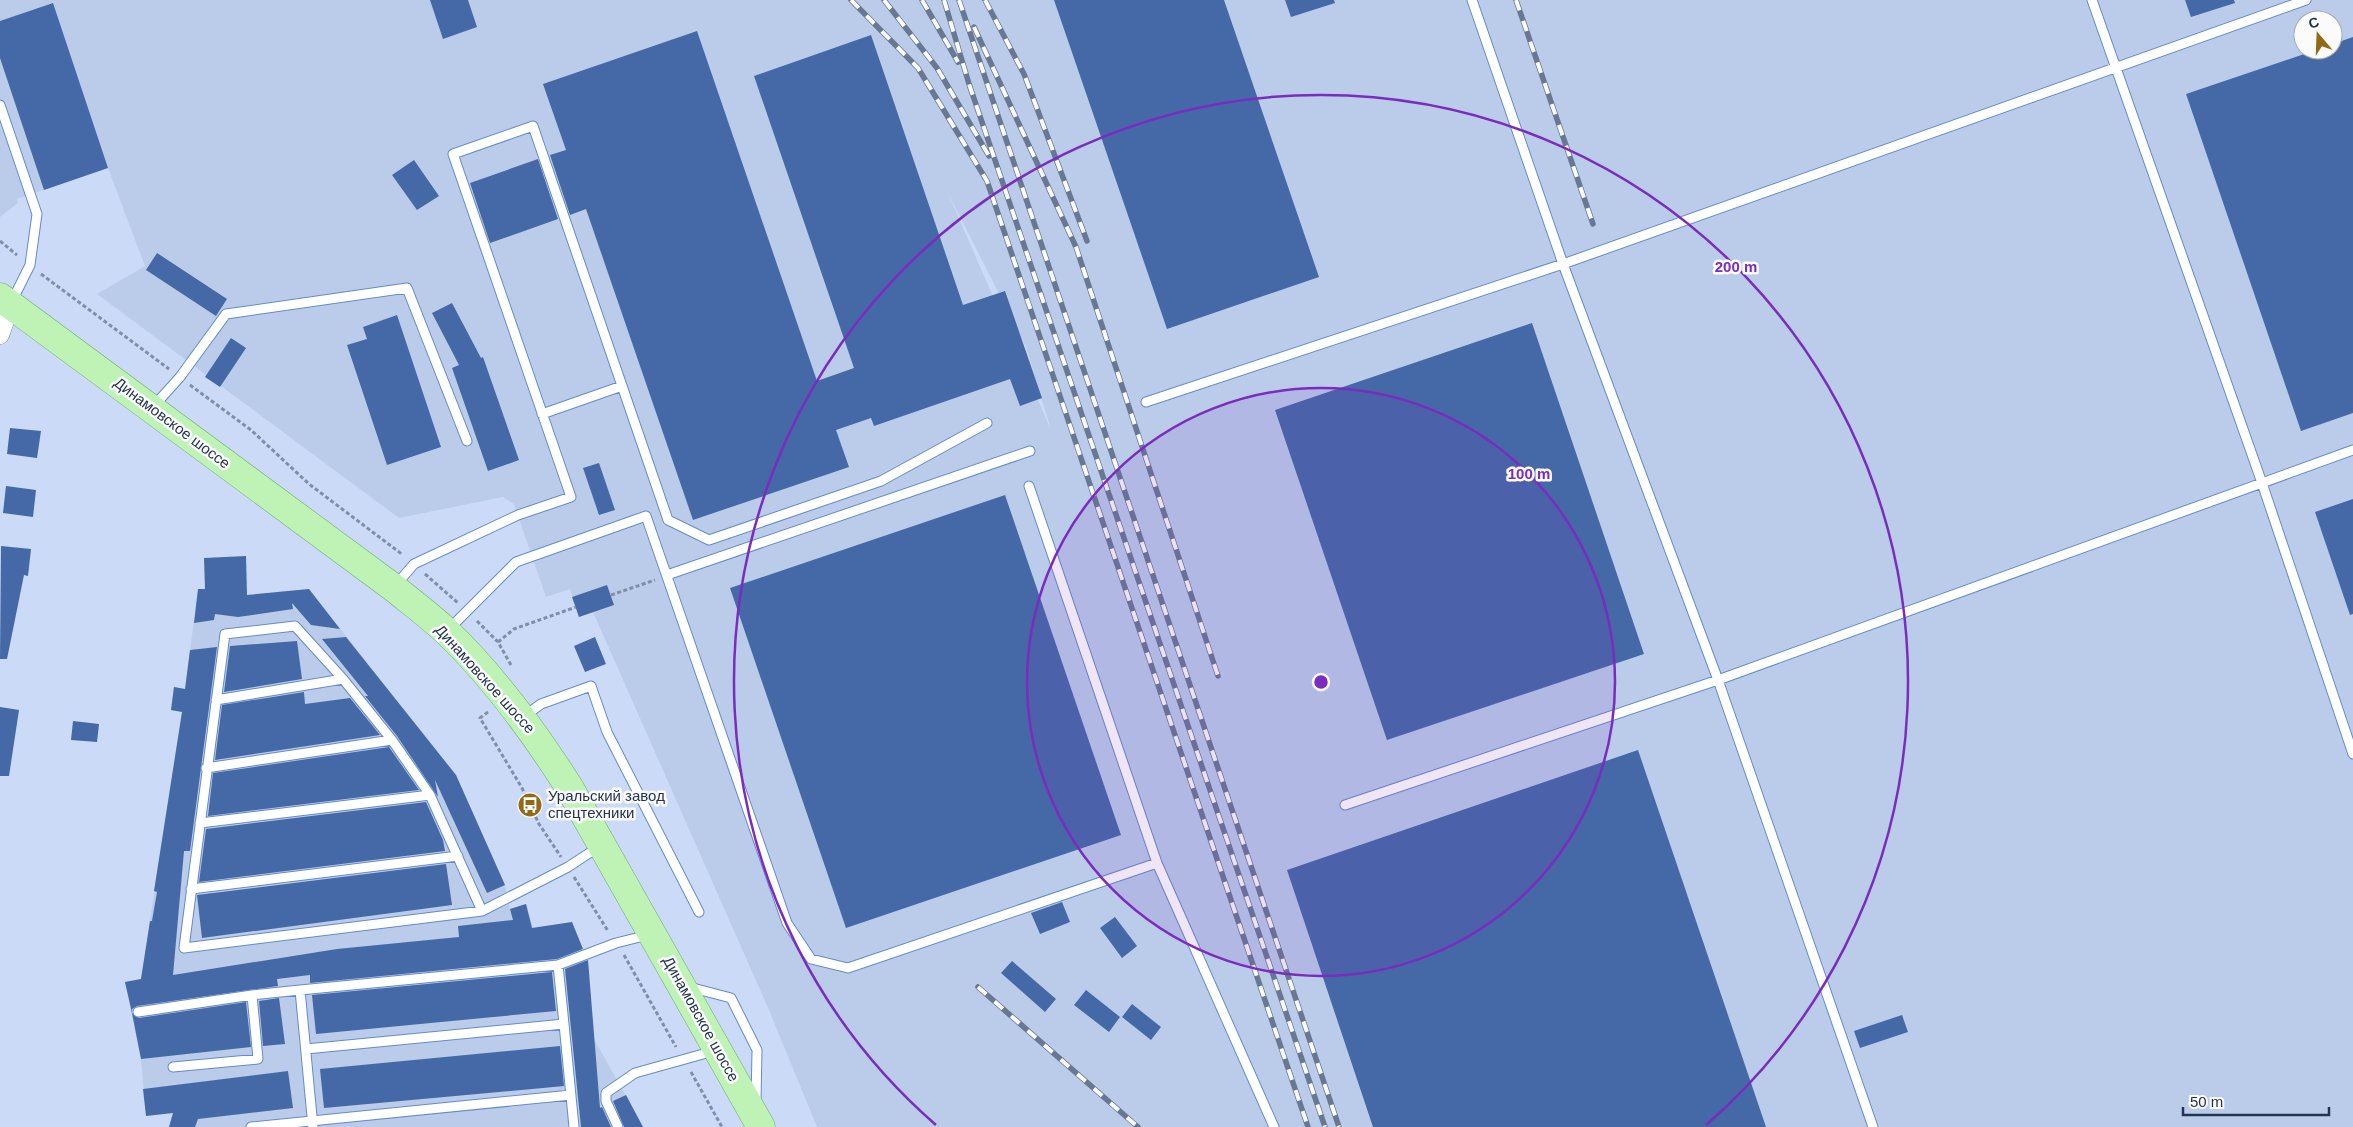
<svg xmlns="http://www.w3.org/2000/svg" width="2353" height="1127" viewBox="0 0 2353 1127" font-family="Arial,sans-serif">
<rect width="100%" height="100%" fill="#cbdbf7"/>
<path fill="#baccea" fill-rule="evenodd" d="M 0,0 L 2353,0 L 2353,1127 L 817,1127 L 769,1010 L 593,612 L 579,617 L 570,589 L 546,597 L 514,504 L 503,497 L 399,518 L 97,294 L 145,266 L 108,168 L 17,199 L 18,203 L 0,217 ZM 2303,20 L 2333,20 L 2333,50 L 2303,50 ZM 948,193 L 1026,347 L 1051,430 Z
M 198,589 L 238,593 L 238,596 L 309,589 L 456,775 L 505,885 L 510,909 L 526,904 L 533,928 L 572,922 L 589,971 L 593,1037 L 643,1127 L 169,1127 L 173,1113 L 146,1116 L 141,1059 L 125,982 L 141,979 L 182,712 L 171,710 L 174,687 L 185,689 Z"/>
<path fill="#4569a7" d="M 430,0 L 468,0 L 477,27 L 443,39 Z
M 1054,0 L 1224,0 L 1319,277 L 1167,329 Z
M 1285,0 L 1334,0 L 1335,3 L 1291,17 Z
M 2185,0 L 2234,0 L 2235,3 L 2191,17 Z
M 53,3 L 108,168 L 44,190 L 0,58 L 0,21 Z
M 697,31 L 817,381 L 854,368 L 754,76 L 871,35 L 963,305 L 1005,291 L 1042,398 L 1020,406 L 1010,379 L 874,426 L 871,418 L 836,430 L 849,467 L 693,520 L 586,209 L 570,215 L 550,155 L 566,150 L 543,84 Z
M 2353,37 L 2353,413 L 2301,431 L 2186,94 L 2316,50 L 2333,50 L 2333,44 Z
M 538,159 L 558,219 L 490,243 L 470,183 Z
M 414,160 L 439,196 L 417,210 L 392,175 Z
M 157,253 L 227,299 L 216,316 L 146,270 Z
M 452,303 L 481,358 L 483,357 L 519,460 L 488,471 L 452,368 L 459,365 L 432,313 Z
M 397,315 L 441,447 L 387,465 L 347,345 L 367,339 L 363,327 Z
M 1532,323 L 1644,654 L 1387,740 L 1275,410 Z
M 231,338 L 246,348 L 220,387 L 205,377 Z
M 10,428 L 41,431 L 37,458 L 7,454 Z
M 599,463 L 615,510 L 599,515 L 583,468 Z
M 6,486 L 36,490 L 33,517 L 3,513 Z
M 1005,495 L 1121,835 L 846,928 L 730,588 Z
M 2353,499 L 2353,614 L 2350,615 L 2315,512 Z
M 1,546 L 31,549 L 28,576 L 24,575 L 7,659 L 0,659 Z
M 246,556 L 247,595 L 309,589 L 340,629 L 311,625 L 292,603 L 293,609 L 238,617 L 215,614 L 214,620 L 194,623 L 198,589 L 205,589 L 204,558 Z
M 607,585 L 614,605 L 579,617 L 572,597 Z
M 346,637 L 456,775 L 505,885 L 487,893 L 435,780 L 438,797 L 397,736 L 365,696 L 368,696 L 322,639 Z
M 595,637 L 606,664 L 585,672 L 574,646 Z
M 297,641 L 302,679 L 224,692 L 230,646 Z
M 217,647 L 190,851 L 184,851 L 173,975 L 337,949 L 459,937 L 458,926 L 513,920 L 510,909 L 526,904 L 532,928 L 572,922 L 583,949 L 557,959 L 310,983 L 310,975 L 277,979 L 278,986 L 137,1006 L 132,1009 L 132,1013 L 125,982 L 141,979 L 150,921 L 152,921 L 157,892 L 154,891 L 182,712 L 171,710 L 174,687 L 185,689 L 190,650 Z
M 304,692 L 305,704 L 350,698 L 380,735 L 215,760 L 222,705 Z
M 0,707 L 19,710 L 9,776 L 0,776 Z
M 73,721 L 99,724 L 97,742 L 71,740 Z
M 389,747 L 419,790 L 208,816 L 213,773 Z
M 1638,750 L 1766,1127 L 1373,1127 L 1287,870 Z
M 426,802 L 443,840 L 445,851 L 199,882 L 206,829 Z
M 446,864 L 452,905 L 202,938 L 197,895 Z
M 1062,902 L 1070,922 L 1040,934 L 1031,913 Z
M 1115,917 L 1137,946 L 1122,958 L 1100,928 Z
M 588,960 L 600,1108 L 602,1107 L 611,1127 L 581,1127 L 565,969 Z
M 1012,961 L 1056,999 L 1045,1012 L 1001,973 Z
M 552,972 L 556,1011 L 316,1034 L 312,995 Z
M 1086,990 L 1120,1017 L 1109,1032 L 1074,1005 Z
M 279,998 L 285,1044 L 263,1046 L 259,1001 Z
M 246,1002 L 251,1047 L 141,1059 L 132,1013 L 139,1018 Z
M 1132,1004 L 1161,1027 L 1151,1040 L 1122,1017 Z
M 1902,1015 L 1908,1032 L 1860,1048 L 1854,1031 Z
M 560,1046 L 564,1086 L 324,1108 L 320,1069 Z
M 288,1071 L 293,1108 L 198,1119 L 195,1127 L 169,1127 L 173,1113 L 146,1116 L 143,1089 Z
M 626,1095 L 643,1127 L 624,1127 L 613,1101 Z"/>
<g fill="none" stroke-linecap="round" stroke-linejoin="round">
<defs>
<path id="service" d="M 1472,0 L 1563,264 L 1718,680 L 1873,1127
M 2092,0 L 2262,483 L 2353,754
M 0,105 L 37,214 L 30,265 L 12,301
M 1146,402 L 1563,264 L 2306,0
M 153,407 L 180,377 L 226,314 L 407,288 L 467,441
M 542,414 L 622,386
M 1029,486 L 1157,863 L 1274,1127
M 667,575 L 1030,451
M 395,586 L 414,564 L 518,515 L 571,497 L 453,154 L 533,126 L 668,520 L 709,540 L 881,481 L 987,423
M 448,630 L 516,562 L 646,516 L 787,923 L 811,959 L 848,968 L 1157,863
M 216,700 L 343,679
M 523,717 L 541,704 L 591,686 L 607,732 L 699,912
M 206,768 L 392,740
M 1345,805 L 1718,680 L 2353,450
M 200,823 L 430,795
M 191,889 L 458,856
M 482,911 L 430,795 L 392,740 L 343,679 L 295,626 L 225,634 L 184,948 L 482,911 L 568,867 L 600,846
M 558,965 L 564,1024
M 689,987 L 731,998 L 757,1050 L 756,1102
M 138,1012 L 252,995 L 300,990
M 306,1049 L 564,1024 L 574,1127
M 173,1067 L 258,1059 L 252,995
M 251,1127 L 571,1095
M 313,1127 L 300,990 L 558,965 L 616,943 L 648,935
M 618,1127 L 606,1101 L 606,1093 L 635,1073 L 714,1051"/>
<path id="minor" d="M 0,335 L 11,304"/>
<path id="primary" d="M 0,297 L 394,588 C 411,602 430,616 447,632 C 494,677 534,732 569,787 L 761,1127"/>
</defs>
<use href="#service" stroke="#658bcb" stroke-width="11"/>
<use href="#minor" stroke="#658bcb" stroke-width="19"/>
<use href="#primary" stroke="#6cab71" stroke-width="29"/>
<path stroke="#7f8faa" stroke-width="3" stroke-dasharray="4 2.5" stroke-linecap="butt" d="M 0,241 L 17,255
M 41,274 L 169,369
M 190,385 L 251,430 L 309,484 L 403,555
M 425,574 L 458,603
M 611,595 L 655,580
M 477,621 L 498,642 L 511,665
M 498,642 L 514,629 L 576,607
M 488,712 L 480,718 L 522,788 L 539,824 L 561,857
M 574,877 L 608,931
M 624,955 L 676,1047
M 691,1072 L 722,1127"/>
<use href="#service" stroke="#fff" stroke-width="9"/>
<use href="#minor" stroke="#fff" stroke-width="18"/>
<use href="#primary" stroke="#bef3b5" stroke-width="28"/>
<defs>
<path id="rail" d="M 851,0 L 918,68 L 987,181 L 1308,1127
M 884,0 L 937,68 L 989,156
M 922,0 L 958,62
M 944,0 L 969,84 L 1325,1127
M 959,0 L 1339,1127
M 985,0 L 1024,74 L 1087,241
M 1516,0 L 1593,224
M 974,27 L 1076,247 L 1218,676
M 978,987 L 1138,1127"/>
</defs>
<use href="#rail" stroke="#687893" stroke-width="5.5"/>
<use href="#rail" stroke="#fbfbfb" stroke-width="4" stroke-dasharray="11" stroke-linecap="butt"/>
</g>
<circle cx="1321" cy="682" r="294" fill="#7b2cbf" fill-opacity=".12"/>
<g fill="none" stroke="#7b2cbf" stroke-width="2.5">
<circle cx="1321" cy="682" r="294"/>
<path d="M936 1125A587 587 0 1 1 1706 1125"/>
</g>
<defs>
<symbol id="bus-disc" viewBox="-11 -11 22 22"><circle r="9.5" fill="#926a13" stroke="#fbfbfb"/><path d="M-5-6H5V4H4V6H2V4H-2V6H-4V4H-5ZM-3.5-4V0h7V-4ZM-3.5 1.2v1.5H-2V1.2ZM2 1.2v1.5H3.5V1.2Z" fill="#fff"/></symbol>
</defs>
<g fill-rule="evenodd">
<use href="#bus-disc" x="516" y="791" width="28" height="28"/>
</g>
<g text-anchor="middle" stroke-width="5" stroke-linejoin="round" paint-order="stroke">
<g font-size="15" fill="#24344f" stroke="#fbfbfb">
<text transform="translate(172 423) rotate(37)" y="5">Динамовское шоссе</text>
<text transform="translate(485 679) rotate(48)" y="5">Динамовское шоссе</text>
<text transform="translate(701 1019) rotate(61)" y="5">Динамовское шоссе</text>
</g>
<g font-size="15" fill="#24344f" stroke="#fbfbfb" text-anchor="start">
<text x="548" y="801">Уральский завод<tspan x="548" dy="17">спецтехники</tspan></text>
</g>
</g>
<circle cx="1321" cy="682" r="8" fill="#7b2cbf" stroke="#fbfbfb" stroke-width="2.5"/>
<g font-size="15" text-anchor="middle" font-weight="bold" fill="#7b2cbf" stroke="#fbfbfb" stroke-width="5" stroke-linejoin="round" paint-order="stroke">
<text x="1736" y="272">200 m</text>
<text x="1529" y="479">100 m</text>
</g>
<g transform="translate(2318 35) rotate(341)"><circle r="24" fill="#fbfbfb" stroke="#a5abb6"/>
<path d="M0-4L9 19L0 12L-9 19Z" fill="#926a13"/>
<text y="-8" font-size="14" font-weight="bold" text-anchor="middle" fill="#24344f">С</text>
</g>
<path d="M2183 1107v8h146v-8" fill="none" stroke="#24344f" stroke-width="2.5"/>
<text x="2190" y="1107" font-size="15" fill="#24344f" stroke="#fbfbfb" stroke-width="4" paint-order="stroke">50 m</text>
</svg>
